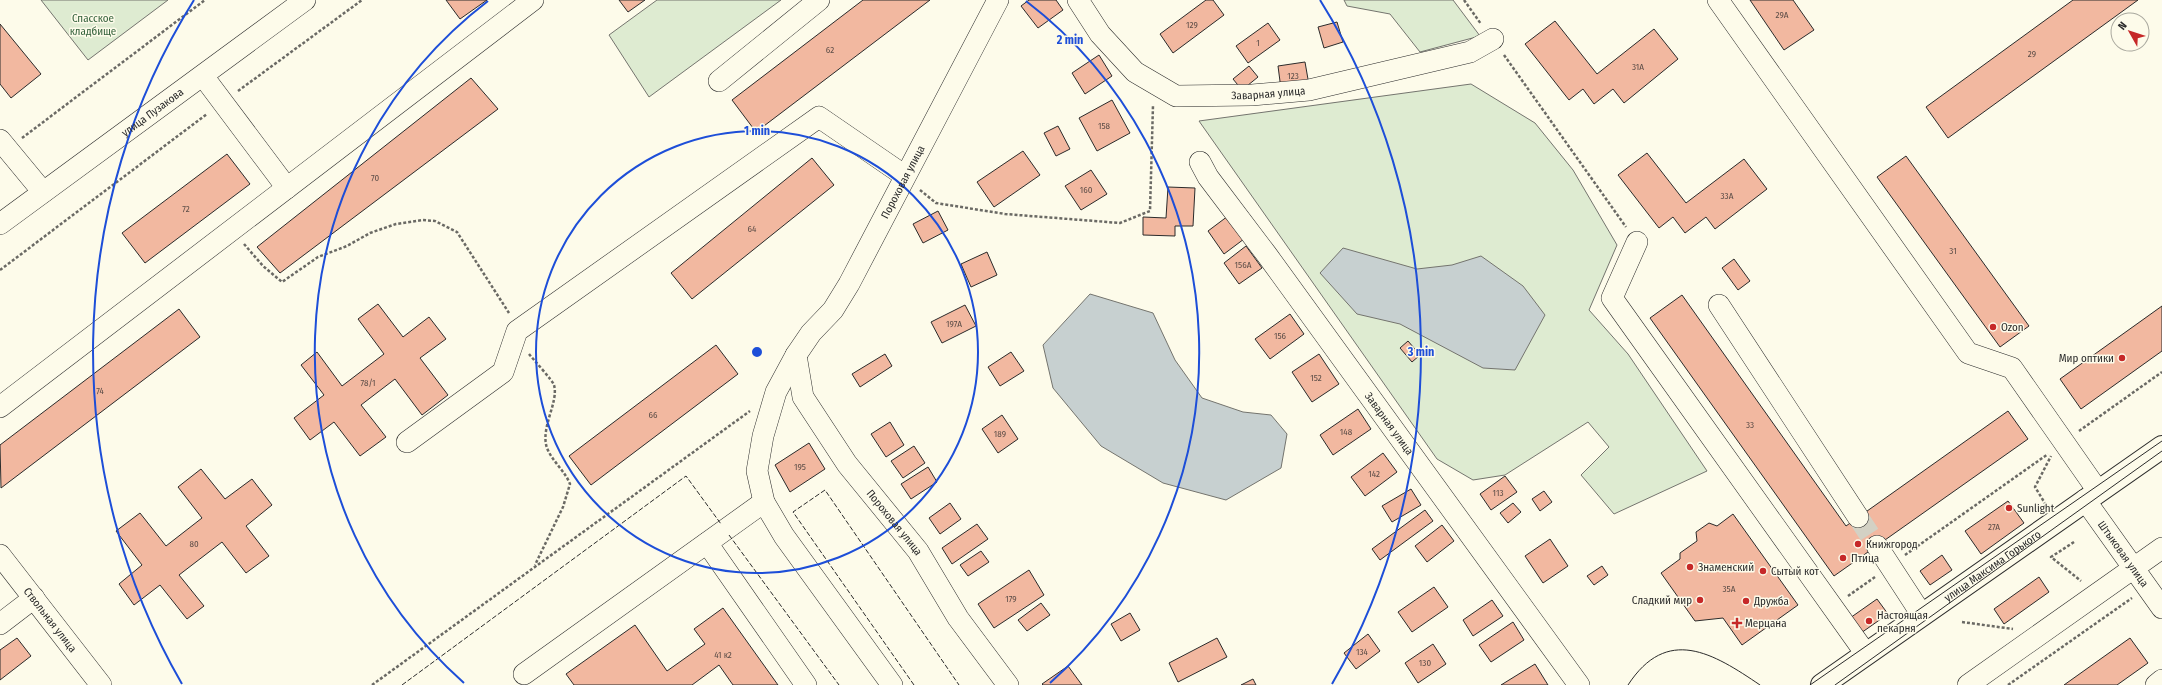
<svg xmlns="http://www.w3.org/2000/svg" width="2162" height="685" viewBox="0 0 2162 685" font-family="'Fira Sans Condensed',sans-serif">
<rect width="100%" height="100%" fill="#fdfbea"/>
<path fill="#deebd1" stroke="#74746e" d="M 41,0 L 168,0 L 88,60 Z
M 657,0 L 781,0 L 649,97 L 609,35 Z
M 1344,0 L 1453,0 L 1480,36 L 1420,52 L 1390,14 L 1347,6 Z
M 1471,84 L 1535,123 L 1573,170 L 1617,245 L 1589,310 L 1628,354 L 1707,471 L 1614,514 L 1581,475 L 1609,447 L 1588,422 L 1505,475 L 1473,480 L 1437,459 L 1199,121 Z"/>
<path fill="#c7d0d0" stroke="#74746e" d="M 1343,248 L 1417,269 L 1452,265 L 1481,256 L 1523,286 L 1545,315 L 1515,370 L 1483,368 L 1400,324 L 1357,314 L 1320,273 Z
M 1090,294 L 1153,313 L 1175,360 L 1202,398 L 1243,412 L 1271,415 L 1287,434 L 1281,468 L 1226,500 L 1163,483 L 1101,446 L 1053,388 L 1043,345 Z"/>
<path fill="#f2b8a0" stroke="#2b2b2b" d="M 446,0 L 487,0 L 460,19 Z
M 619,0 L 645,0 L 628,12 Z
M 863,0 L 930,0 L 756,132 L 732,100 Z
M 1029,0 L 1056,0 L 1063,10 L 1038,28 L 1021,6 Z
M 1206,0 L 1213,0 L 1224,15 L 1173,53 L 1160,34 Z
M 1750,0 L 1793,0 L 1814,30 L 1784,50 Z
M 2073,0 L 2138,0 L 1948,138 L 1926,107 Z
M 1555,21 L 1597,74 L 1654,29 L 1678,59 L 1624,103 L 1613,89 L 1594,104 L 1583,89 L 1569,100 L 1525,44 Z
M 1337,22 L 1343,42 L 1324,48 L 1318,27 Z
M 1268,23 L 1280,40 L 1248,63 L 1236,46 Z
M 0,24 L 41,74 L 11,98 L 0,84 Z
M 1099,55 L 1112,76 L 1085,94 L 1072,73 Z
M 1305,62 L 1309,85 L 1281,89 L 1278,66 Z
M 1249,66 L 1258,77 L 1242,90 L 1233,79 Z
M 471,78 L 498,109 L 280,273 L 257,247 Z
M 1112,100 L 1130,133 L 1097,151 L 1079,118 Z
M 1058,126 L 1070,149 L 1056,156 L 1044,133 Z
M 1023,151 L 1040,175 L 994,207 L 977,182 Z
M 1647,153 L 1686,203 L 1744,159 L 1767,189 L 1715,229 L 1706,217 L 1685,233 L 1673,217 L 1659,228 L 1618,175 Z
M 227,154 L 250,184 L 145,263 L 122,233 Z
M 1906,156 L 2029,326 L 2000,347 L 1877,177 Z
M 812,158 L 834,185 L 692,299 L 671,273 Z
M 1091,170 L 1107,194 L 1081,210 L 1065,186 Z
M 1168,187 L 1195,188 L 1193,226 L 1175,226 L 1175,236 L 1143,235 L 1143,217 L 1166,218 Z
M 938,211 L 948,230 L 923,243 L 913,224 Z
M 1228,216 L 1244,239 L 1224,254 L 1208,231 Z
M 1246,246 L 1262,268 L 1239,284 L 1224,263 Z
M 987,252 L 997,275 L 971,287 L 961,264 Z
M 1734,259 L 1750,281 L 1738,290 L 1722,268 Z
M 1682,295 L 1846,526 L 2008,411 L 2028,439 L 1834,576 L 1650,318 Z
M 378,304 L 403,337 L 429,317 L 446,339 L 420,358 L 448,395 L 422,415 L 395,379 L 361,405 L 386,437 L 360,456 L 334,422 L 310,440 L 294,418 L 324,395 L 301,365 L 317,352 L 342,386 L 384,354 L 358,319 Z
M 965,305 L 976,326 L 942,343 L 931,322 Z
M 2162,306 L 2162,351 L 2081,409 L 2060,379 Z
M 179,309 L 200,337 L 1,488 L 0,445 Z
M 1290,314 L 1304,334 L 1270,359 L 1255,339 Z
M 1408,341 L 1420,355 L 1412,362 L 1400,348 Z
M 716,345 L 738,374 L 591,485 L 569,456 Z
M 1011,352 L 1024,371 L 1000,386 L 988,367 Z
M 885,354 L 892,366 L 860,387 L 852,374 Z
M 1319,354 L 1339,384 L 1312,402 L 1292,372 Z
M 1358,409 L 1371,429 L 1333,455 L 1320,435 Z
M 1002,415 L 1018,439 L 998,453 L 982,429 Z
M 890,422 L 904,445 L 886,457 L 871,434 Z
M 809,443 L 825,469 L 790,492 L 775,465 Z
M 914,446 L 925,463 L 903,478 L 891,461 Z
M 1383,453 L 1397,472 L 1365,496 L 1351,477 Z
M 928,467 L 937,482 L 911,499 L 901,484 Z
M 201,469 L 225,499 L 252,479 L 272,505 L 246,526 L 269,556 L 246,573 L 222,542 L 179,575 L 204,606 L 187,619 L 160,585 L 134,605 L 119,584 L 142,565 L 116,531 L 140,513 L 166,546 L 202,518 L 178,487 Z
M 1505,476 L 1517,492 L 1491,510 L 1480,494 Z
M 1411,489 L 1421,505 L 1392,522 L 1382,506 Z
M 1544,491 L 1552,502 L 1540,511 L 1532,499 Z
M 2008,501 L 2024,523 L 1981,554 L 1965,531 Z
M 950,503 L 961,519 L 940,534 L 929,518 Z
M 1513,503 L 1521,512 L 1508,523 L 1500,513 Z
M 1425,510 L 1433,521 L 1380,560 L 1372,549 Z
M 1733,514 L 1798,605 L 1742,645 L 1723,618 L 1695,621 L 1661,573 L 1680,559 L 1680,553 L 1697,541 L 1696,532 L 1709,523 L 1717,526 Z
M 977,524 L 988,539 L 952,564 L 942,548 Z
M 1442,525 L 1454,541 L 1427,562 L 1415,546 Z
M 1550,539 L 1568,566 L 1543,583 L 1525,556 Z
M 981,551 L 989,562 L 968,576 L 960,565 Z
M 1942,555 L 1952,570 L 1930,585 L 1920,571 Z
M 1602,566 L 1608,575 L 1594,585 L 1587,576 Z
M 1029,570 L 1044,595 L 994,628 L 978,604 Z
M 2039,577 L 2049,592 L 2004,624 L 1994,609 Z
M 1434,587 L 1448,607 L 1412,632 L 1398,612 Z
M 1877,599 L 1888,614 L 1861,633 L 1850,618 Z
M 1492,600 L 1503,616 L 1473,636 L 1463,620 Z
M 1041,603 L 1050,615 L 1027,631 L 1018,620 Z
M 723,608 L 778,685 L 733,685 L 719,665 L 692,685 L 574,685 L 566,674 L 635,625 L 667,671 L 705,644 L 694,629 Z
M 1130,613 L 1140,630 L 1121,641 L 1111,624 Z
M 1513,622 L 1524,640 L 1491,662 L 1479,645 Z
M 1368,634 L 1380,651 L 1356,669 L 1344,653 Z
M 17,638 L 31,656 L 0,680 L 0,650 Z
M 1217,638 L 1227,657 L 1178,682 L 1169,663 Z
M 2130,638 L 2148,663 L 2117,685 L 2064,685 Z
M 1433,644 L 1446,664 L 1418,683 L 1405,663 Z
M 1535,664 L 1548,685 L 1501,685 Z
M 1068,666 L 1082,685 L 1043,685 L 1042,684 Z
M 1253,679 L 1256,685 L 1241,685 Z"/>
<g fill="none" stroke-linecap="round" stroke-linejoin="round">
<path stroke="#d3d1c4" stroke-width="21" stroke-dasharray="21 10" stroke-linecap="butt" d="M 1858,517 L 1877,546"/>
<defs>
<g id="minor">
<path id="s1" d="M 1078,0 L 1100,34 L 1135,72 L 1176,96 L 1252,95 L 1309,90 L 1470,52 L 1493,39"/>
<path d="M 1718,0 L 1968,353 L 2012,368 L 2098,491"/>
<path d="M 203,76 L 287,188"/>
<path d="M 719,81 L 819,0"/>
<path d="M 0,140 L 43,192"/>
<path id="s2" d="M 1200,162 L 1208,177 L 1267,255 L 1579,685"/>
<path id="s3" d="M 0,224 L 305,0"/>
<path d="M 1637,242 L 1612,298 L 1866,654"/>
<path d="M 1719,305 L 1858,517"/>
<path id="s4" d="M 796,355 L 803,397 L 847,464 L 918,551 L 958,618 L 1008,685"/>
<path d="M 0,407 L 533,0"/>
<path d="M 407,442 L 503,372 L 517,331 L 819,117 L 905,176"/>
<path id="s5" d="M 2085,500 L 2162,608"/>
<path d="M 707,543 L 806,685"/>
<path d="M 1877,546 L 1922,615"/>
<path id="s6" d="M 0,555 L 101,685"/>
<path d="M 0,624 L 34,598"/>
<path d="M 524,674 L 764,502"/>
<path id="s7" d="M 892,685 L 784,536 L 764,502 L 757,471 L 763,436 L 776,392 L 796,355 L 811,333 L 833,310 L 849,284 L 998,0"/>
<path d="M 1968,685 L 2162,548"/>
<path d="M 2156,685 L 2162,680"/>
</g>
<g id="major">
<path id="s8" d="M 1822,685 L 2162,447"/>
</g>
</defs>
<use href="#minor" stroke="#2b2b2b" stroke-width="22"/>
<use href="#major" stroke="#2b2b2b" stroke-width="24"/>
<path stroke="#6a6964" stroke-width="2.5" stroke-dasharray="3 2" stroke-linecap="butt" d="M 1464,0 L 1481,24
M 1504,55 L 1626,227
M 238,91 L 362,0
M 22,138 L 205,0
M 920,190 L 936,203 L 1005,214 L 1120,223 L 1150,211 L 1153,105
M 244,244 L 263,266 L 282,282 L 318,257 L 347,246 L 370,233 L 396,224 L 423,220 L 435,221 L 457,232 L 509,313
M 0,270 L 207,114
M 529,354 C 533,359 553,381 554,385 C 559,402 540,428 547,448 C 552,461 565,471 570,484 L 563,507 L 535,565
M 2079,431 L 2162,372
M 2046,505 L 2035,487 L 2051,456
M 2074,542 L 2051,557 L 2081,581
M 1905,555 L 2048,454
M 1848,596 L 1875,577
M 1962,622 L 2013,629
M 372,685 L 750,411
M 2008,685 L 2132,598"/>
<use href="#minor" stroke="#fdfbea" stroke-width="21"/>
<use href="#major" stroke="#fdfbea" stroke-width="22"/>
<path stroke="#2b2b2b" stroke-width="1" d="M 1628,685 C 1667,625 1713,653 1760,685
M 1810,685 L 2162,441
M 1835,685 L 2162,451"/>
<path stroke="#2b2b2b" stroke-width="1" stroke-dasharray="5 2" stroke-linecap="butt" d="M 729,535 L 839,685
M 402,685 L 686,476 L 721,524
M 914,685 L 793,512 L 825,490 L 959,685"/>
</g>
<g fill="none" stroke="#1d4ed8" stroke-width="2">
<circle cx="757" cy="352" r="221"/>
<path d="M464 683A442 442 0 0 1 488 1M1026 1A442 442 0 0 1 1050 683"/>
<path d="M182 684A664 664 0 0 1 194 0M1320 0A664 664 0 0 1 1332 684"/>
</g>
<g fill="#c62828" stroke="#fdfbea" stroke-width="1.5">
<circle cx="1993" cy="327" r="4"/>
<circle cx="2122" cy="358" r="4"/>
<circle cx="2009" cy="508" r="4"/>
<circle cx="1858" cy="544" r="4"/>
<circle cx="1843" cy="558" r="4"/>
<circle cx="1690" cy="567" r="4"/>
<circle cx="1763" cy="571" r="4"/>
<circle cx="1700" cy="600" r="4"/>
<circle cx="1746" cy="601" r="4"/>
<circle cx="1869" cy="621" r="4"/>
<path d="M1735 617h4v4h4v4h-4v4h-4v-4h-4v-4h4z"/>
</g>
<g text-anchor="middle" stroke-width="3" stroke-linejoin="round" paint-order="stroke">
<g font-size="9" fill="#5d4e48">
<text x="1782" y="18">29А</text>
<text x="1192" y="28">129</text>
<text x="1258" y="46">1</text>
<text x="830" y="53">62</text>
<text x="2032" y="57">29</text>
<text x="1638" y="70">31А</text>
<text x="1293" y="79">123</text>
<text x="1104" y="129">158</text>
<text x="375" y="181">70</text>
<text x="1086" y="193">160</text>
<text x="1727" y="199">33А</text>
<text x="186" y="212">72</text>
<text x="752" y="232">64</text>
<text x="1953" y="254">31</text>
<text x="1243" y="268">156А</text>
<text x="954" y="327">197А</text>
<text x="1280" y="339">156</text>
<text x="1316" y="381">152</text>
<text x="368" y="386">78/1</text>
<text x="100" y="394">74</text>
<text x="653" y="418">66</text>
<text x="1750" y="428">33</text>
<text x="1346" y="435">148</text>
<text x="1000" y="437">189</text>
<text x="800" y="470">195</text>
<text x="1374" y="477">142</text>
<text x="1498" y="496">113</text>
<text x="1994" y="530">27А</text>
<text x="194" y="547">80</text>
<text x="1729" y="592">35А</text>
<text x="1011" y="602">179</text>
<text x="1362" y="655">134</text>
<text x="723" y="658">41 к2</text>
<text x="1425" y="666">130</text>
</g>
<g font-size="11" fill="#34623c" stroke="#fdfbea">
<text x="93" y="22">Спасское<tspan x="93" dy="13">кладбище</tspan></text>
</g>
<g font-size="11" fill="#2b2b2b" stroke="#fdfbea">
<text dy="4" stroke="none"><textPath href="#s1" startOffset="232">Заварная улица</textPath></text>
<text dy="4" stroke="none"><textPath href="#s3" startOffset="189">улица Пузакова</textPath></text>
<text dy="4" stroke="none"><textPath href="#s7" startOffset="583">Пороховая улица</textPath></text>
<text dy="4" stroke="none"><textPath href="#s2" startOffset="323">Заварная улица</textPath></text>
<text dy="4" stroke="none"><textPath href="#s4" startOffset="198">Пороховая улица</textPath></text>
<text dy="4" stroke="none"><textPath href="#s5" startOffset="66">Штыковая улица</textPath></text>
<text dy="4" stroke="none"><textPath href="#s8" startOffset="208">улица Максима Горького</textPath></text>
<text dy="4" stroke="none"><textPath href="#s6" startOffset="82">Ствольная улица</textPath></text>
</g>
<g font-size="11" fill="#2b2b2b" stroke="#fdfbea" text-anchor="start">
<text x="2001" y="331">Ozon</text>
<text x="2114" y="362" text-anchor="end">Мир оптики</text>
<text x="2017" y="512">Sunlight</text>
<text x="1866" y="548">Книжгород</text>
<text x="1851" y="562">Птица</text>
<text x="1698" y="571">Знаменский</text>
<text x="1771" y="575">Сытый кот</text>
<text x="1692" y="604" text-anchor="end">Сладкий мир</text>
<text x="1754" y="605">Дружба</text>
<text x="1877" y="619">Настоящая<tspan x="1877" dy="13">пекарня</tspan></text>
<text x="1745" y="627">Мерцана</text>
</g>
</g>
<circle cx="757" cy="352" r="6" fill="#1d4ed8" stroke="#fdfbea" stroke-width="2"/>
<g font-size="12" text-anchor="middle" font-weight="bold" fill="#1d4ed8" stroke="#fdfbea" stroke-width="3" stroke-linejoin="round" paint-order="stroke">
<text x="1070" y="44">2 min</text>
<text x="757" y="135">1 min</text>
<text x="1421" y="356">3 min</text>
</g>
<g transform="translate(2130 32) rotate(309)"><circle r="19" fill="#fdfbea" stroke="#a9a89e"/>
<path d="M0-3L7 15L0 10L-7 15Z" fill="#c62828"/>
<text y="-6" font-size="11" font-weight="bold" text-anchor="middle" fill="#2b2b2b">N</text>
</g>
</svg>
